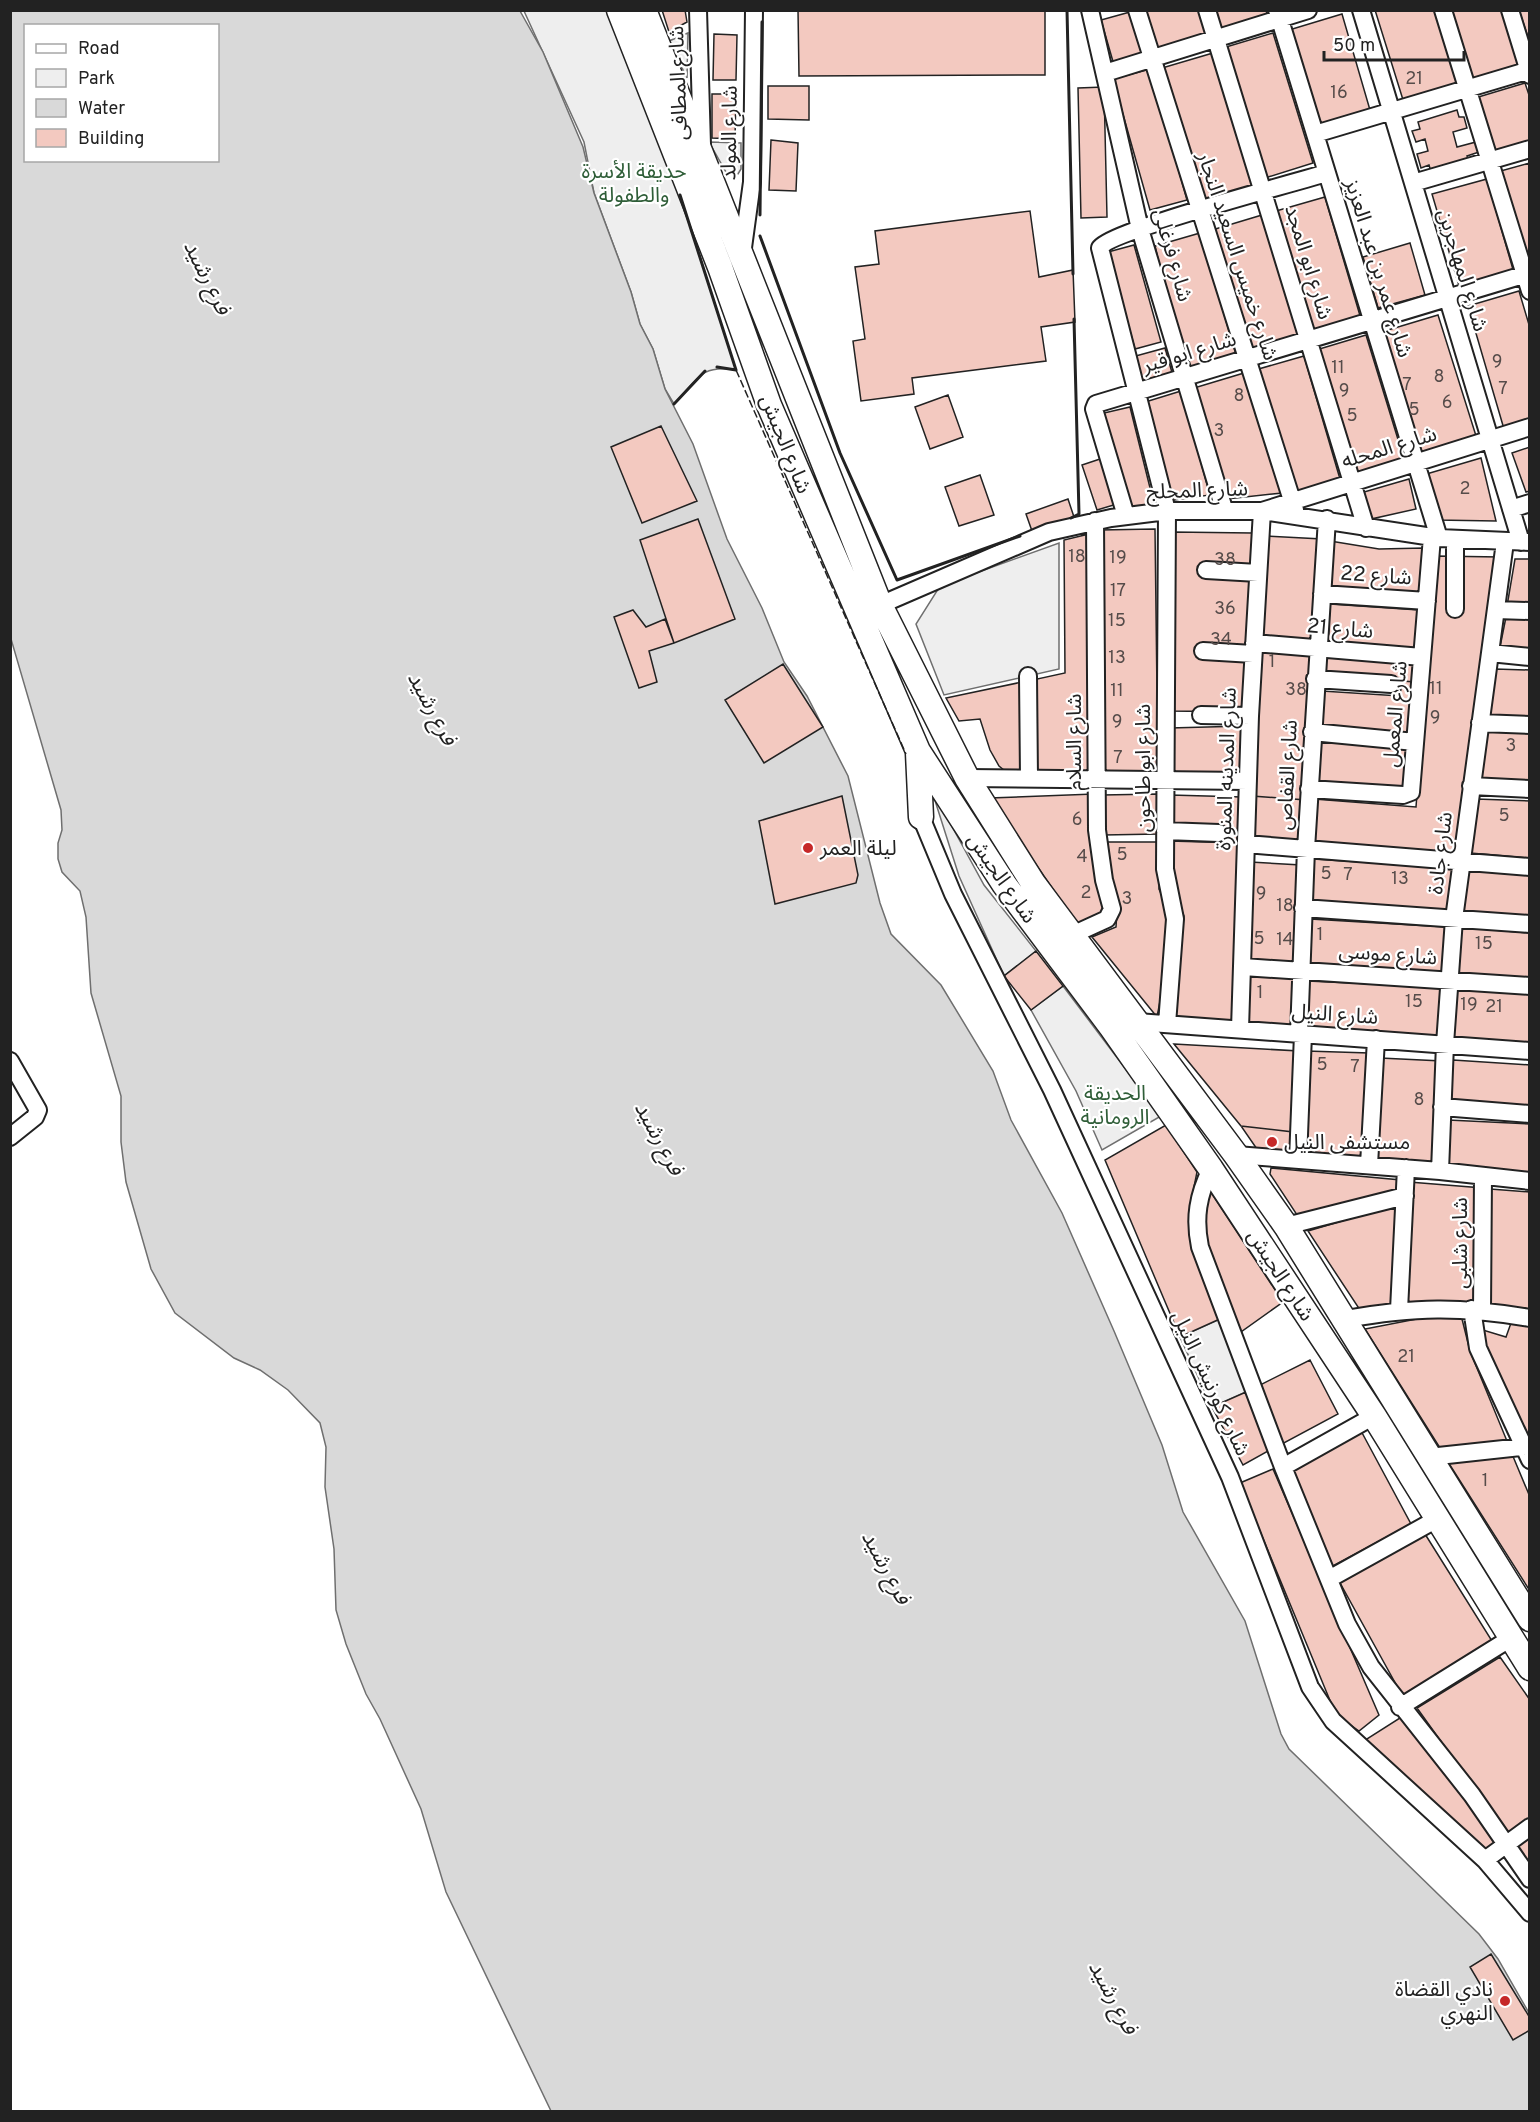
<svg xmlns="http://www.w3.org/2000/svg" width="1540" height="2122" viewBox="0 0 1540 2122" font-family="Overpass,'Noto Sans Arabic',sans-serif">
<rect width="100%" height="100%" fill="#fff"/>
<path fill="#eee" stroke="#6f6f6f" stroke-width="1.5" d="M 524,11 L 608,11 L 661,135 L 736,370 C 700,364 697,380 674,404 L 665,389 L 653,349 L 640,324 L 631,292 L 594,193 L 584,142 Z
M 688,33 L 687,78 L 669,41 Z
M 709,142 L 741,143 L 741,169 L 738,174 L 726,172 Z
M 1059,543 L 1059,669 L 944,695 L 916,624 L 940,586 Z
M 931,788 L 984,885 L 1036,951 L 1004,976 L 959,876 Z
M 1063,986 L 1161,1116 L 1102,1150 L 1076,1091 L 1031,1010 Z
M 1222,1318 L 1255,1388 L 1212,1407 L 1180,1337 Z"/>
<path fill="#d9d9d9" stroke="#6f6f6f" stroke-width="1.5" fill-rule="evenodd" d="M 11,11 L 520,11 L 543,52 L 583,147 L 594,193 L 631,292 L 640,324 L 653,349 L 665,389 L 693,444 L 727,539 L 762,608 L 784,662 L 807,696 L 848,776 L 880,903 L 891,934 L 941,985 L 993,1071 L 1011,1120 L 1062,1213 L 1114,1331 L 1162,1445 L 1183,1512 L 1245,1621 L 1281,1734 L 1289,1749 L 1479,1934 L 1498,1959 L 1529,2013 L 1529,2111 L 551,2111 L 446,1892 L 421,1809 L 380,1719 L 366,1694 L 346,1644 L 336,1610 L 334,1549 L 325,1487 L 326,1447 L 320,1423 L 288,1390 L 260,1370 L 234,1358 L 175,1313 L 151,1269 L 126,1182 L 121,1142 L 121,1096 L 91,993 L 86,917 L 80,891 L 62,872 L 58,859 L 58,843 L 62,830 L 61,810 L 11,639 ZM 26,26 L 218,26 L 218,160 L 26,160 Z"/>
<path fill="#f3c9c0" stroke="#222" stroke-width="1.5" d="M 662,10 L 685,10 L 687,22 L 669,32 Z
M 798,10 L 1045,10 L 1045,75 L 799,76 Z
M 1145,10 L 1200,10 L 1208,35 L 1158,51 Z
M 1215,10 L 1266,10 L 1268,17 L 1221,33 Z
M 1375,10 L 1435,10 L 1459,86 L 1404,103 Z
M 1447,10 L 1506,10 L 1523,68 L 1470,84 Z
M 1519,10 L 1530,10 L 1530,43 Z
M 1130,12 L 1143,57 L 1114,65 L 1101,20 Z
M 1342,14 L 1370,110 L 1317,125 L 1289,30 Z
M 1273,33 L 1313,163 L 1265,178 L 1226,47 Z
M 714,34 L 737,35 L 736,80 L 713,80 Z
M 1213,53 L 1254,186 L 1203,202 L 1162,68 Z
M 1150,69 L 1187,200 L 1150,210 L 1113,79 Z
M 1525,83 L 1530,98 L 1530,143 L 1492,154 L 1475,98 Z
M 768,86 L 809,86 L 809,120 L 768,119 Z
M 1104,87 L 1107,217 L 1081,218 L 1078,88 Z
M 712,94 L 736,94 L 735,139 L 712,138 Z
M 1457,110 L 1459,117 L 1464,117 L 1467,128 L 1453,132 L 1457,147 L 1476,142 L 1479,152 L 1467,156 L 1470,163 L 1432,175 L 1429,165 L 1421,168 L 1417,154 L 1428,151 L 1425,139 L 1416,142 L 1412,131 L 1420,129 L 1418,122 Z
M 771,140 L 798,143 L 796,191 L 769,190 Z
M 1530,163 L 1530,266 L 1497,172 Z
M 1487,179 L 1514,273 L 1460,289 L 1432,194 Z
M 1325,197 L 1361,319 L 1312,333 L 1276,211 Z
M 1030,211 L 1039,277 L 1073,270 L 1075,322 L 1041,327 L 1046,361 L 912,378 L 914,394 L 861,401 L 853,341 L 865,339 L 855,267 L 879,264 L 875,231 Z
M 1262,215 L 1300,337 L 1250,352 L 1212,230 Z
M 1200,233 L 1237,358 L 1185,372 L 1155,246 Z
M 1410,243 L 1425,295 L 1378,308 L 1363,257 Z
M 1134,245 L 1161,342 L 1135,349 L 1108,252 Z
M 1519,291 L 1530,328 L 1530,422 L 1504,429 L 1468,306 Z
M 1438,315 L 1477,439 L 1416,457 L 1378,333 Z
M 1366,335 L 1404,459 L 1354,474 L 1316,350 Z
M 1165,348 L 1173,376 L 1140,385 L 1132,357 Z
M 1304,356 L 1340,479 L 1297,493 L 1255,370 Z
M 1244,373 L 1282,493 L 1227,499 L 1194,388 Z
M 1181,391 L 1210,495 L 1168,501 L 1142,403 Z
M 948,395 L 963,437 L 930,449 L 915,407 Z
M 1130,407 L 1154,504 L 1128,511 L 1104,413 Z
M 661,426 L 697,501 L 642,523 L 611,447 Z
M 1530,447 L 1530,491 L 1526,492 L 1512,453 Z
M 1103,458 L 1117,504 L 1097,510 L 1082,465 Z
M 1481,458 L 1496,521 L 1436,520 L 1423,475 Z
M 980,475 L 994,515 L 959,526 L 945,487 Z
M 1409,479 L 1416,509 L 1371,519 L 1364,492 Z
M 1068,499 L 1074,517 L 1032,531 L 1026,514 Z
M 698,519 L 735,619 L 674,643 L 640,540 Z
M 1155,529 L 1158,773 L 1100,773 L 1100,530 Z
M 1172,532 L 1252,533 L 1248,712 L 1169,711 Z
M 1089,534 L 1089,773 L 1035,774 L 1037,679 L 1065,673 L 1064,540 Z
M 1266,536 L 1322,539 L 1316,642 L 1259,637 Z
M 1330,541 L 1379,549 L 1424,548 L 1419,599 L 1329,592 Z
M 1435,556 L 1500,557 L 1456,855 L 1312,844 L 1314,799 L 1416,807 Z
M 1515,559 L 1530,559 L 1530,606 L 1507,606 Z
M 1330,604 L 1419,610 L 1416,648 L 1328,642 Z
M 633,610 L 646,627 L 665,619 L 674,643 L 649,651 L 657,682 L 639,688 L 614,617 Z
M 1530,615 L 1530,652 L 1499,652 L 1506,617 Z
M 1260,646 L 1315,651 L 1306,800 L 1252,796 Z
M 1323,653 L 1417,659 L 1415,682 L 1323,675 Z
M 783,664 L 823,727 L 764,763 L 725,700 Z
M 1495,669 L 1530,670 L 1530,717 L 1488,715 Z
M 1027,681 L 1027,774 L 1010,775 L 999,766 L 990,750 L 980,719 L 959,721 L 946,698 Z
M 1402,681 L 1415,682 L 1410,734 L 1320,725 L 1322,691 L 1400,696 Z
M 1244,726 L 1244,772 L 1168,772 L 1170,728 Z
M 1485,731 L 1530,733 L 1530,786 L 1478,784 Z
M 1319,739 L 1409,748 L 1405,789 L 1315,786 Z
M 1094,794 L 1103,915 L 1077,924 L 990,798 Z
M 1158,794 L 1159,834 L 1103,835 L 1102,795 Z
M 1170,795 L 1242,797 L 1241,843 L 1224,843 L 1225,829 L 1170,828 Z
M 842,796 L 858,875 L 856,883 L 775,904 L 759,821 Z
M 1252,796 L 1306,800 L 1304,844 L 1250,839 Z
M 1476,799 L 1530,801 L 1530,858 L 1470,853 Z
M 1169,841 L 1241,843 L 1234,1025 L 1171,1019 L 1184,916 L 1173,889 Z
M 1105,842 L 1161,842 L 1159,889 L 1175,924 L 1157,1017 L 1092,937 L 1116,927 L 1117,910 Z
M 1313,859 L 1455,868 L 1450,913 L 1311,905 Z
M 1250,862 L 1301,865 L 1299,965 L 1244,963 Z
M 1466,870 L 1530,874 L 1530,920 L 1462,915 Z
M 1310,919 L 1447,927 L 1443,975 L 1309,969 Z
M 1459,927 L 1530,933 L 1530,981 L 1456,976 Z
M 1036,951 L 1063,986 L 1031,1010 L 1004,976 Z
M 1247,975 L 1296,978 L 1296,1027 L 1244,1025 Z
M 1307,981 L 1443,987 L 1441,1039 L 1306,1032 Z
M 1456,989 L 1530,994 L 1530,1046 L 1452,1040 Z
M 1174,1044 L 1299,1051 L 1293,1132 L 1241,1126 Z
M 1306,1051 L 1369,1053 L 1366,1159 L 1302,1154 Z
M 1380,1058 L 1442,1061 L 1435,1165 L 1376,1161 Z
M 1453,1060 L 1530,1065 L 1530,1109 L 1448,1105 Z
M 1448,1120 L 1530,1124 L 1530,1176 L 1446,1169 Z
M 1166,1125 L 1197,1172 L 1192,1197 L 1222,1318 L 1180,1337 L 1105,1160 Z
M 1241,1126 L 1293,1132 L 1291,1155 L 1259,1152 Z
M 1271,1168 L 1401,1180 L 1400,1191 L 1299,1218 L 1270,1174 Z
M 1409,1182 L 1483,1188 L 1479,1305 L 1404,1305 Z
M 1208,1188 L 1283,1302 L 1238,1334 L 1203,1232 Z
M 1490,1189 L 1530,1192 L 1530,1315 L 1485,1309 Z
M 1399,1204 L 1394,1306 L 1360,1310 L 1308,1231 Z
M 1461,1315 L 1470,1351 L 1507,1441 L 1440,1448 L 1365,1329 L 1432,1316 Z
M 1511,1323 L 1530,1326 L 1530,1439 L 1478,1333 L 1483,1330 L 1506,1337 Z
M 1310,1360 L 1338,1414 L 1282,1444 L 1258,1386 Z
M 1246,1392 L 1270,1450 L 1243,1465 L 1212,1407 Z
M 1360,1429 L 1411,1524 L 1331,1567 L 1288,1471 Z
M 1512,1454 L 1530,1497 L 1530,1591 L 1448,1462 Z
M 1273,1469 L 1379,1715 L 1359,1731 L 1336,1715 L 1240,1483 Z
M 1425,1534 L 1492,1641 L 1403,1697 L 1339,1581 Z
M 1500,1657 L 1530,1700 L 1530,1821 L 1508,1835 L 1417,1708 Z
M 1403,1716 L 1497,1842 L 1482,1852 L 1362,1742 Z
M 1530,1838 L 1530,1869 L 1514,1848 Z
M 1491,1954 L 1530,2018 L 1530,2030 L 1513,2040 L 1470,1967 Z"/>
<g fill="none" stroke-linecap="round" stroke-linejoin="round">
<defs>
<path id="minor" d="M 698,10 L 702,145
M 1090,10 L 1140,229 L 1224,509
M 1137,10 L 1295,510
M 1207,10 L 1366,528
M 1277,10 L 1439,538
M 1361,10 L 1521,542
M 1443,10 L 1530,291
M 1510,10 L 1530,75
M 1105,73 L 1308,10
M 1315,134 L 1530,70
M 1413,183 L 1530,149
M 742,255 L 752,182 L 754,10
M 1511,509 L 1530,503
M 1126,516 L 1094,409 L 1096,404 L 1530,273
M 1206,570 L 1258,573
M 1322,594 L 1427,601
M 880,605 L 1049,532 L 1111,518 L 1167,511 L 1262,511 L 1439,538 L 1530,542
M 1455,609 L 1455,539
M 1496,610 L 1530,611
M 1254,643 L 1422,657
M 1203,651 L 1253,654
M 1490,653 L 1530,657
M 1028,676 L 1029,778
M 1315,679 L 1391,684
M 1201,715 L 1250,716
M 1480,723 L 1530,725
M 1312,732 L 1415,742
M 967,778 L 1248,781
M 1471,786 L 1530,789
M 1309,789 L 1403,795 L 1411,792 L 1432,537
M 921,817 L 953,894 L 1052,1090 L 1230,1477 L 1310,1687 L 1333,1721 L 1485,1860 L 1530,1913
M 1165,831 L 1219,833
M 1246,844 L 1530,867
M 1303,908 L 1530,924
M 1072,935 L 1107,919 L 1112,909 L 1104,880 L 1097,830 L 1095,521
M 1243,967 L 1530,986
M 1137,1022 L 1530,1051
M 1167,1024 L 1175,919 L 1165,869 L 1167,511 L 1100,248 C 1109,232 1296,182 1327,173
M 1240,1029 L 1250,716 L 1262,511 L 1530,427
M 1299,1034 L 1306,849 L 1327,519
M 10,1061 L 38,1110 L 35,1117 L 10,1137
M 1442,1107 L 1530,1114
M 1236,1155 L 1440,1171 L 1530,1181
M 1298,1160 L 1303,1034
M 1369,1165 L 1376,1039
M 1211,1169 C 1198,1195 1194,1218 1200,1247 L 1283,1467 L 1347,1624 L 1371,1667 L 1472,1795 L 1530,1879
M 1440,1171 L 1445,1044 L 1454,919 L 1505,542
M 1286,1226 L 1405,1196
M 1472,1309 L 1478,1348 L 1530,1460
M 1399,1310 L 1406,1168
M 1482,1310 L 1483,1177
M 1346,1319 C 1414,1307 1460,1306 1530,1318
M 1429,1457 L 1530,1446
M 1283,1467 L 1374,1416
M 1329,1579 L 1437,1519
M 1400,1707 L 1511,1638
M 1485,1860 L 1530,1827"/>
<path id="secondary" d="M 619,10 L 720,267 L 769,405 L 918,751 L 1004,884 L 1112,1028 L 1211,1169 L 1374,1416 L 1530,1668
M 644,10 L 880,605 L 967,778 L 1033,883 L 1236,1155 L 1286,1226 L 1530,1619
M 918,753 L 921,817"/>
</defs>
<use href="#minor" stroke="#222" stroke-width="20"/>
<use href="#secondary" stroke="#222" stroke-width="27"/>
<use href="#minor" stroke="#fff" stroke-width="16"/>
<use href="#secondary" stroke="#fff" stroke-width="24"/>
<path stroke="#222" stroke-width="1.5" stroke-dasharray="8 3" stroke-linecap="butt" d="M 736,370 L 906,754"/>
<path stroke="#222" stroke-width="3" d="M 1067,10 L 1073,274
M 680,195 L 736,370 L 717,367
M 760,215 L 762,22
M 760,236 L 840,453 L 897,580 L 1020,536
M 674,404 L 705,371
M 1071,518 L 1079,514 L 1074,319"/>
</g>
<g fill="#c62828" stroke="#fff" stroke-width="2">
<circle cx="808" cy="848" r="6"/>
<circle cx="1272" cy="1142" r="6"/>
<circle cx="1505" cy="2001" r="6"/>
</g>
<g text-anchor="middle" stroke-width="4.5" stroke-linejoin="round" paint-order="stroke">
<g font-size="18" fill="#564c4a">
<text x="1414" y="84">21</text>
<text x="1339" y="98">16</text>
<text x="1497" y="367">9</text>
<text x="1338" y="373">11</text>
<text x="1439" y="382">8</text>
<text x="1407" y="390">7</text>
<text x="1503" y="394">7</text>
<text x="1344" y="396">9</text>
<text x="1239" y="401">8</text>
<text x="1447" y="408">6</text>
<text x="1414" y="415">5</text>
<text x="1352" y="421">5</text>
<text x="1219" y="436">3</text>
<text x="1465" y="494">2</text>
<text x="1077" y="562">18</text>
<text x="1118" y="563">19</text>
<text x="1225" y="565">38</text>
<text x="1118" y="596">17</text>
<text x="1225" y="614">36</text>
<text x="1117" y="626">15</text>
<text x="1221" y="645">34</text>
<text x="1117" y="663">13</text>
<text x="1272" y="667">1</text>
<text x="1436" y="694">11</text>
<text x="1296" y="695">38</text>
<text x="1117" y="696">11</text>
<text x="1435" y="723">9</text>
<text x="1117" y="727">9</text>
<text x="1511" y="751">3</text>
<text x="1118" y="763">7</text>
<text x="1504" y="821">5</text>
<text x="1077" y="825">6</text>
<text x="1122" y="860">5</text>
<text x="1082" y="862">4</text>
<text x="1326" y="879">5</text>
<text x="1348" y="880">7</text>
<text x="1400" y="884">13</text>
<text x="1086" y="898">2</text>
<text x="1261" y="899">9</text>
<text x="1127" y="904">3</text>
<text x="1285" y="911">18</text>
<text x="1320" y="940">1</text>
<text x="1259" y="944">5</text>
<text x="1285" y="945">14</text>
<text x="1484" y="949">15</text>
<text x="1260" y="998">1</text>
<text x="1414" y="1007">15</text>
<text x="1469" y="1010">19</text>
<text x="1494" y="1012">21</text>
<text x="1322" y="1070">5</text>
<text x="1355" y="1072">7</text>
<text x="1419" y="1105">8</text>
<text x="1406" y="1362">21</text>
<text x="1485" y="1486">1</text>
</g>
<g font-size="21" fill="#222" stroke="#fff">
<text transform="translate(678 83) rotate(-92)" y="7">شارع المطافى</text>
<text transform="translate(729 133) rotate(-89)" y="7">شارع المولد</text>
<text transform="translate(1173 255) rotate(74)" y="7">شارع فرغلى</text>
<text transform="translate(1238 256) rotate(72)" y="7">شارع خميس السعيد النجار</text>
<text transform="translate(1309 262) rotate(73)" y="7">شارع ابو المجد</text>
<text transform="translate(1379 268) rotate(73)" y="7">شارع عمر بن عبد العزيز</text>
<text transform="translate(1463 270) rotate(73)" y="7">شارع المهاجرين</text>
<text transform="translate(1189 352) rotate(-17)" y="7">شارع ابو قير</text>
<text transform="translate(786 444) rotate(68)" y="7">شارع الجيش</text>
<text transform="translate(1389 447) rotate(-17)" y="7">شارع المحله</text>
<text transform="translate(1197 490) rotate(-2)" y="7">شارع المحلج</text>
<text transform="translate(1376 575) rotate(4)" y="7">شارع 22</text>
<text transform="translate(1340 628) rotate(5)" y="7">شارع 21</text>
<text transform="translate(1395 714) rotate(-85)" y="7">شارع المعمل</text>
<text transform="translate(1074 742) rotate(-90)" y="7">شارع السلام</text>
<text transform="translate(1143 768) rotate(-90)" y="7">شارع ابو طاحون</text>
<text transform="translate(1226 769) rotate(-88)" y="7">شارع المدينه المنورة</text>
<text transform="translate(1287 775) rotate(-87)" y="7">شارع القفاص</text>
<text transform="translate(1440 853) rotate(-83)" y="7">شارع جادة</text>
<text transform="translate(1002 878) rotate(55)" y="7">شارع الجيش</text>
<text transform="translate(1388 954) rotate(4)" y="7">شارع موسى</text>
<text transform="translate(1335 1014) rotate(4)" y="7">شارع النيل</text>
<text transform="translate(1460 1243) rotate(-90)" y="7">شارع شلبى</text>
<text transform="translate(1281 1275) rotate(57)" y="7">شارع الجيش</text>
<text transform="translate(1211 1383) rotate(65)" y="7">شارع كورنيش النيل</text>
</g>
<g font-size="21" fill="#2f5e38" stroke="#fff">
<text x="634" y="178">حديقة الأسرة<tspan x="634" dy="24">والطفولة</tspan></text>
<text x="1115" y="1100">الحديقة<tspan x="1115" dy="24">الرومانية</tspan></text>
</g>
<g font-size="21" fill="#222" stroke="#fff" text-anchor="start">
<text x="820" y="855">ليلة العمر</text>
<text x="1284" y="1149">مستشفى النيل</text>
<text x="1493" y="1996" text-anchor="end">نادي القضاة<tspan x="1493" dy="24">النهري</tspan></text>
</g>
<g font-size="22" font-style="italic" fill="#222" stroke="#fff">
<text transform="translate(208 277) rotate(64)" y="8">فرع رشيد</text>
<text transform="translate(433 708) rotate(62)" y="8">فرع رشيد</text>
<text transform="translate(660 1138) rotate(62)" y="8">فرع رشيد</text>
<text transform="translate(887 1567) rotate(62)" y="8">فرع رشيد</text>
<text transform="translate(1114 1997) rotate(62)" y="8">فرع رشيد</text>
</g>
</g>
<rect width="1540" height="2122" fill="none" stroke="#222222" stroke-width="24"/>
<rect x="24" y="24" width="195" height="138" fill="#ffffff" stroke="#a7a7a7" stroke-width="1.5"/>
<rect x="36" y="44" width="30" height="9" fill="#ffffff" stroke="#a7a7a7" stroke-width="1.5"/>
<text x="78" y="54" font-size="18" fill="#222222">Road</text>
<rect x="36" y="69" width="30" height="18" fill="#eeeeee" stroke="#a7a7a7" stroke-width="1.5"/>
<text x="78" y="84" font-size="18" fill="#222222">Park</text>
<rect x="36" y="99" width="30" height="18" fill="#d9d9d9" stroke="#a7a7a7" stroke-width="1.5"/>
<text x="78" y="114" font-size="18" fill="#222222">Water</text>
<rect x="36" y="129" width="30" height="18" fill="#f3c9c0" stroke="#a7a7a7" stroke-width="1.5"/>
<text x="78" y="144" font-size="18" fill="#222222">Building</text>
<path d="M1324 51v9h140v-9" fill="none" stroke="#222222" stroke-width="3"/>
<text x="1333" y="51" font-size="18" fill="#222222" stroke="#ffffff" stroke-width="4.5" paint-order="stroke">50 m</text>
</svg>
